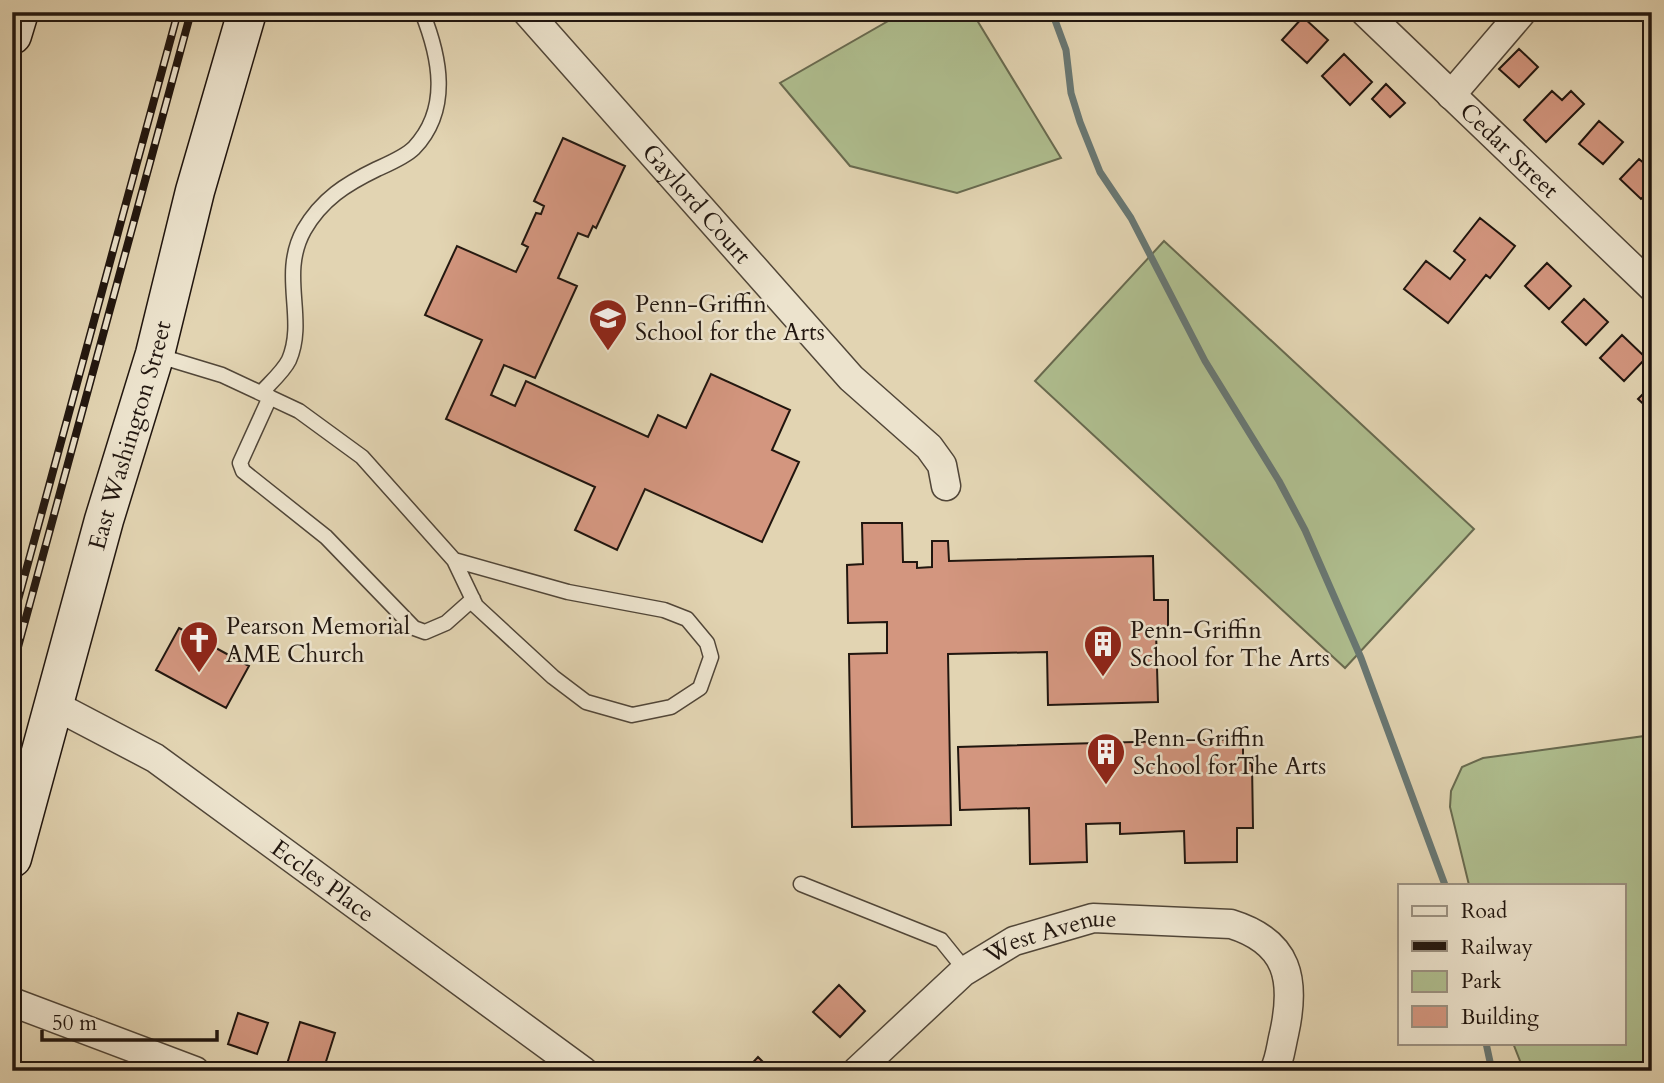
<svg xmlns="http://www.w3.org/2000/svg" width="1664" height="1083" viewBox="0 0 1664 1083" font-family="Cardo,serif">
<rect width="100%" height="100%" fill="#e2d4b2"/>
<filter id="stains"><feTurbulence type="fractalNoise" baseFrequency=".00286" numOctaves="4"/><feColorMatrix values="0 0 0 0 .2 0 0 0 0 .09 0 0 0 0 .02 0 0 0 .5 -.17"/></filter>
<radialGradient id="worn" r=".72"><stop offset=".6" stop-color="#630" stop-opacity="0"/><stop offset="1" stop-color="#630" stop-opacity=".3"/></radialGradient>
<path fill="#afbe8f" stroke="#686a4f" stroke-width="2" d="M 904,12 L 972,12 L 1061,158 L 957,193 L 850,166 L 780,83 Z
M 1164,241 L 1474,529 L 1345,668 L 1035,381 Z
M 1652,735 L 1652,1071 L 1524,1071 L 1513,1043 L 1624,1043 L 1624,885 L 1469,885 L 1450,807 L 1451,791 L 1462,767 L 1483,758 Z"/>
<g fill="none" stroke-linecap="round" stroke-linejoin="round">
<path stroke="#687773" stroke-width="7" d="M 1052,12 L 1066,50 L 1071,93 L 1080,122 L 1100,172 L 1131,218 L 1205,361 L 1279,481 L 1305,530 L 1361,658 L 1445,885
M 1486,1043 L 1492,1071"/>
</g>
<path fill="#d3967f" stroke="#21160f" stroke-width="2" d="M 1303,17 L 1328,40 L 1307,63 L 1282,40 Z
M 1519,49 L 1538,67 L 1519,87 L 1499,69 Z
M 1344,54 L 1372,82 L 1350,105 L 1322,76 Z
M 1386,84 L 1405,103 L 1390,117 L 1372,99 Z
M 1552,91 L 1562,100 L 1571,91 L 1584,104 L 1546,142 L 1524,120 Z
M 1599,121 L 1623,142 L 1603,164 L 1579,144 Z
M 563,138 L 625,166 L 596,228 L 593,226 L 588,237 L 578,233 L 558,278 L 577,286 L 535,378 L 504,365 L 491,395 L 515,406 L 526,381 L 648,437 L 658,415 L 686,428 L 711,374 L 790,410 L 772,450 L 799,462 L 762,542 L 645,489 L 617,550 L 575,530 L 595,487 L 446,419 L 482,340 L 425,315 L 457,246 L 516,272 L 528,247 L 522,244 L 536,213 L 541,214 L 544,206 L 534,201 Z
M 1639,159 L 1652,170 L 1652,189 L 1641,199 L 1620,179 Z
M 1480,218 L 1515,246 L 1490,278 L 1486,275 L 1448,323 L 1404,289 L 1426,261 L 1450,279 L 1465,260 L 1454,251 Z
M 1547,263 L 1571,286 L 1549,309 L 1525,286 Z
M 1584,299 L 1608,322 L 1586,345 L 1562,322 Z
M 1622,335 L 1646,358 L 1624,381 L 1600,358 Z
M 1652,385 L 1652,412 L 1638,399 Z
M 862,523 L 902,523 L 903,562 L 917,562 L 917,568 L 932,567 L 932,541 L 948,541 L 949,561 L 1153,556 L 1154,600 L 1168,600 L 1168,631 L 1156,631 L 1158,702 L 1048,705 L 1047,652 L 948,654 L 951,825 L 852,827 L 849,654 L 887,653 L 887,622 L 848,623 L 847,565 L 863,564 Z
M 179,628 L 249,666 L 226,708 L 156,670 Z
M 1243,739 L 1243,763 L 1252,763 L 1253,828 L 1237,828 L 1237,862 L 1185,863 L 1184,831 L 1120,834 L 1120,823 L 1086,824 L 1087,862 L 1030,864 L 1029,808 L 960,810 L 958,747 Z
M 839,985 L 865,1011 L 840,1037 L 813,1012 Z
M 238,1013 L 268,1023 L 257,1054 L 228,1044 Z
M 300,1022 L 335,1033 L 323,1071 L 307,1071 L 287,1064 Z
M 758,1057 L 772,1071 L 745,1071 Z"/>
<g fill="none" stroke-linecap="round" stroke-linejoin="round">
<defs>
<path id="lane" d="M 156,355 L 222,375 L 299,411 L 362,457 L 454,560 L 476,606 L 553,677 L 586,702 L 632,715 L 671,707 L 700,688 L 711,657 L 707,643 L 687,619 L 664,610 L 568,592 L 454,560
M 261,393 C 270,383 283,372 289,360 C 307,318 279,275 304,230 C 322,199 346,184 377,169 C 388,164 405,157 414,148 C 451,109 440,57 422,12
M 270,397 L 240,463 L 243,471 L 326,537 L 414,628 L 425,632 L 446,623 L 473,599
M 801,884 L 941,940 L 966,971"/>
<g id="street">
<path id="s1" d="M 527,12 L 851,378 L 929,447 L 942,465 L 946,486"/>
<path id="s2" d="M 1365,12 L 1652,287"/>
<path d="M 1451,95 L 1522,12"/>
<path id="s3" d="M 54,705 L 155,758 L 583,1071"/>
<path d="M 12,1002 L 195,1071"/>
<path id="s4" d="M 857,1071 L 963,972 L 1014,941 L 1093,918 L 1231,924 C 1289,942 1296,980 1284,1034 C 1281,1046 1280,1060 1274,1071"/>
</g>
<g id="secondary">
<path d="M 12,35 L 19,12"/>
<path id="s5" d="M 12,858 L 104,520 L 155,354 L 195,191 L 247,12"/>
</g>
</defs>
<use href="#lane" stroke="#514638" stroke-width="17"/>
<use href="#street" stroke="#514638" stroke-width="31"/>
<use href="#secondary" stroke="#21160f" stroke-width="41"/>
<use href="#lane" stroke="#ece3cd" stroke-width="14"/>
<use href="#street" stroke="#ece3cd" stroke-width="28"/>
<use href="#secondary" stroke="#ece3cd" stroke-width="38"/>
<defs>
<path id="rail" d="M 12,622 L 178,12
M 12,669 L 191,12"/>
</defs>
<use href="#rail" stroke="#21160f" stroke-width="8"/>
<use href="#rail" stroke="#ece3cd" stroke-width="5" stroke-dasharray="16" stroke-linecap="butt"/>
</g>
<defs>
<symbol id="school-pin" viewBox="-11 -11 22 30"><path d="M0 17L-7.5 6A9.5 9.5 0 1 1 7.5 6Z" fill="#8f2418" stroke="#ece3cd"/><path d="M0-5L7-2L0 1L-7-2ZM-4 1L0 2.5L4 1V4Q0 6-4 4Z" fill="#fff"/></symbol>
<symbol id="church-pin" viewBox="-11 -11 22 30"><path d="M0 17L-7.5 6A9.5 9.5 0 1 1 7.5 6Z" fill="#8f2418" stroke="#ece3cd"/><path d="M-1.2-6h2.4v3.5h3.3v2.4h-3.3V6h-2.4V-.1h-3.3v-2.4h3.3Z" fill="#fff"/></symbol>
<symbol id="building-pin" viewBox="-11 -11 22 30"><path d="M0 17L-7.5 6A9.5 9.5 0 1 1 7.5 6Z" fill="#8f2418" stroke="#ece3cd"/><path d="M-4-6H4V6H1V3H-1V6H-4ZM-2.5-4.3h1.7v1.8h-1.7ZM.8-4.3h1.7v1.8H.8ZM-2.5-1h1.7V.8h-1.7ZM.8-1h1.7V.8H.8Z" fill="#fff"/></symbol>
</defs>
<g fill-rule="evenodd">
<use href="#school-pin" x="586" y="296" width="44" height="60"/>
<use href="#church-pin" x="177" y="618" width="44" height="60"/>
<use href="#building-pin" x="1081" y="622" width="44" height="60"/>
<use href="#building-pin" x="1084" y="730" width="44" height="60"/>
</g>
<g text-anchor="middle" stroke-width="5" stroke-linejoin="round" paint-order="stroke">
<g font-size="24" fill="#21160f" stroke="#ece3cd">
<text dy="8" stroke="none"><textPath href="#s2" startOffset="200">Cedar Street</textPath></text>
<text dy="8" stroke="none"><textPath href="#s1" startOffset="256">Gaylord Court</textPath></text>
<text dy="8" stroke="none"><textPath href="#s5" startOffset="439">East Washington Street</textPath></text>
<text dy="8" stroke="none"><textPath href="#s3" startOffset="322">Eccles Place</textPath></text>
<text dy="8" stroke="none"><textPath href="#s4" startOffset="242">West Avenue</textPath></text>
</g>
<g font-size="24" fill="#21160f" stroke="#ece3cd" text-anchor="start">
<text x="635" y="312">Penn-Griffin<tspan x="635" dy="28">School for the Arts</tspan></text>
<text x="226" y="634">Pearson Memorial<tspan x="226" dy="28">AME Church</tspan></text>
<text x="1130" y="638">Penn-Griffin<tspan x="1130" dy="28">School for The Arts</tspan></text>
<text x="1133" y="746">Penn-Griffin<tspan x="1133" dy="28">School forThe Arts</tspan></text>
</g>
</g>
<rect width="1664" height="1083" fill="none" stroke="#e2d4b2" stroke-width="42"/>
<rect x="14" y="14" width="1636" height="1055" fill="none" stroke="#21160f" stroke-width="3.5"/>
<rect x="21" y="21" width="1622" height="1041" fill="none" stroke="#21160f" stroke-width="2"/>
<rect x="1398" y="884" width="228" height="161" fill="#ece3cd" stroke="#9b9181" stroke-width="2"/>
<rect x="1412" y="906" width="35" height="10" fill="#ece3cd" stroke="#9b9181" stroke-width="2"/>
<text x="1461" y="918" font-size="21" fill="#21160f">Road</text>
<rect x="1412" y="941" width="35" height="10" fill="#21160f" stroke="#9b9181" stroke-width="2"/>
<text x="1461" y="954" font-size="21" fill="#21160f">Railway</text>
<rect x="1412" y="971" width="35" height="21" fill="#afbe8f" stroke="#9b9181" stroke-width="2"/>
<text x="1461" y="988" font-size="21" fill="#21160f">Park</text>
<rect x="1412" y="1006" width="35" height="21" fill="#d3967f" stroke="#9b9181" stroke-width="2"/>
<text x="1461" y="1024" font-size="21" fill="#21160f">Building</text>
<path d="M42 1030v10h175v-10" fill="none" stroke="#21160f" stroke-width="3.5"/>
<text x="52" y="1030" font-size="21" fill="#21160f" stroke="#ece3cd" stroke-width="5" paint-order="stroke">50 m</text>
<rect width="100%" height="100%" filter="url(#stains)"/>
<rect width="100%" height="100%" fill="url(#worn)"/>
</svg>
